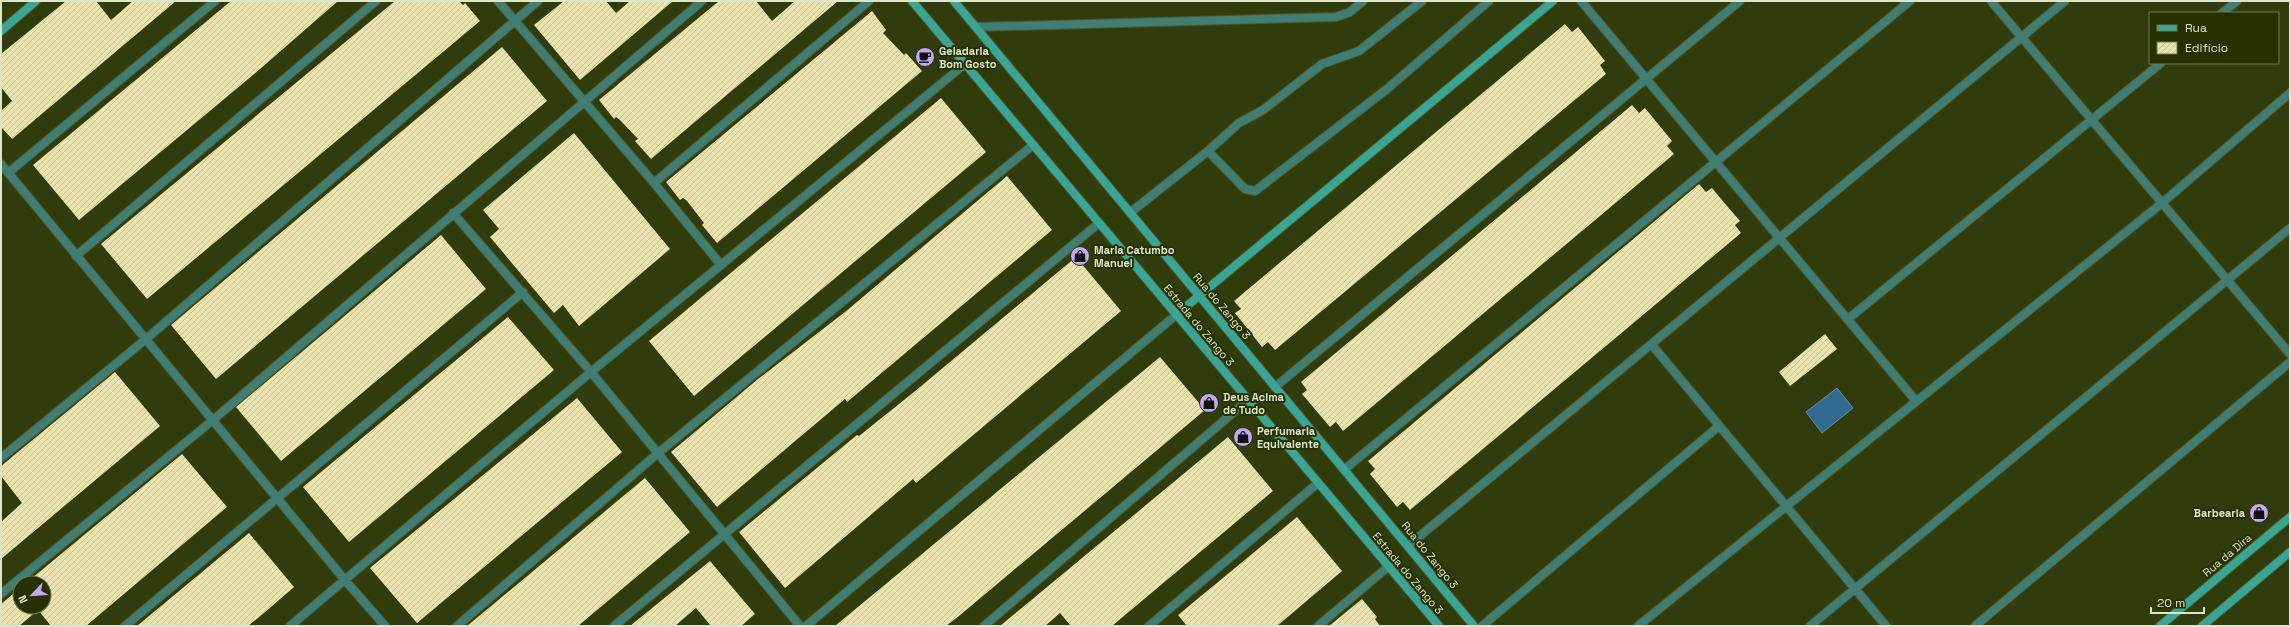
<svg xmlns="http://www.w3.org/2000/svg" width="2291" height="627" viewBox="0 0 2291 627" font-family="'Space Grotesk',sans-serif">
<defs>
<pattern id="building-hatch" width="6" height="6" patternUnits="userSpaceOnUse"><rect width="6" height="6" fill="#eae3ad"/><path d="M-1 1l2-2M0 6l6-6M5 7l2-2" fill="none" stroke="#c8c397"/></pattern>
</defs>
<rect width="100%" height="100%" fill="#303c0b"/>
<path fill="#336a91" stroke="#668fa3" d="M 1837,388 L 1853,408 L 1822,433 L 1806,412 Z"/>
<path fill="url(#building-hatch)" d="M 66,1 L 96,1 L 111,20 L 133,1 L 176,1 L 12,139 L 1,127 L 1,111 L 12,101 L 1,87 L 1,54 Z
M 231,1 L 338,1 L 253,75 L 79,220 L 33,165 Z
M 395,1 L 459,1 L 463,5 L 465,3 L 480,21 L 147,299 L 101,244 Z
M 564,1 L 606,1 L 616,13 L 630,1 L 673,1 L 580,80 L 534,25 Z
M 719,1 L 756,1 L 772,21 L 795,1 L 838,1 L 651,159 L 635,141 L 638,139 L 620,120 L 616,117 L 614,119 L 599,100 Z
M 872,11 L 886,30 L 883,33 L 904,55 L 906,53 L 922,71 L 717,243 L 702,225 L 704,223 L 687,201 L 683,198 L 680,200 L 666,182 Z
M 1565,24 L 1572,32 L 1578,27 L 1605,61 L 1600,65 L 1606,74 L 1275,350 L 1268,342 L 1262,347 L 1235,313 L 1241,309 L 1234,301 Z
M 502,47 L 547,101 L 216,379 L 171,325 Z
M 941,98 L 986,152 L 694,396 L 649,341 Z
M 1632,105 L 1639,113 L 1645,108 L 1672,141 L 1667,146 L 1674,154 L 1343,431 L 1336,422 L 1330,427 L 1302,394 L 1307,390 L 1301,382 Z
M 574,133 L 670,249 L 579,326 L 563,305 L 554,313 L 490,237 L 499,229 L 483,210 Z
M 1007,176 L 1052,230 L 847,402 L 845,399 L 717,507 L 671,452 L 758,379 L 845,312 Z
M 1699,184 L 1706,192 L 1712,188 L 1727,206 L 1740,221 L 1735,225 L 1741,233 L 1410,510 L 1403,502 L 1397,507 L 1370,474 L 1375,469 L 1368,461 Z
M 441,235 L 486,289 L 281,461 L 236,407 Z
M 1076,257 L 1121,311 L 916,483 L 913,479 L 785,588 L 739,532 L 857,435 L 859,436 L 914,392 Z
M 508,317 L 554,370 L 349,542 L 303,487 Z
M 1825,334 L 1837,349 L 1790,386 L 1779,372 Z
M 1160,357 L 1205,410 L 959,616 L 946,626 L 835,626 Z
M 115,372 L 160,426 L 1,559 L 1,522 L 22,503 L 1,476 L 1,466 Z
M 577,398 L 622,452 L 417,623 L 370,568 Z
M 1228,437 L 1273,491 L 1112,626 L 1071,626 L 1060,613 L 1045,626 L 1000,626 Z
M 182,454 L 227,507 L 86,626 L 51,626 L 38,610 L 19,626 L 1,626 L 1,604 L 20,588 L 20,607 L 44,607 L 44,583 L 26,583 Z
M 645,478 L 690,532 L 578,626 L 467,626 Z
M 1297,517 L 1342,571 L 1277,626 L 1187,626 L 1178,615 Z
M 249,533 L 294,587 L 264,613 L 248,626 L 137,626 Z
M 710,561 L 755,614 L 741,626 L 711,626 L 696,608 L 675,626 L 630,626 Z
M 1362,599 L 1377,617 L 1375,619 L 1380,626 L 1329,626 Z"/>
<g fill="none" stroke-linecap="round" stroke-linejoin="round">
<defs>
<path id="street" d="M 498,1 L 654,183 L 721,265
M 1581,1 L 1916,401
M 1991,1 L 2290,354
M 2222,13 L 2237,1
M 976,27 L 1336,17 L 1350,12 L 1363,1
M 1208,151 L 1245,189 L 1255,191 L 1387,89 L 1489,1
M 1,164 L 344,579 L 385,626
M 8,173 L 215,1
M 654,183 L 869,1
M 1131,212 L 1208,151 L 1239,123 L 1263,110 L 1322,64 L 1359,51 L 1422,1
M 453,213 L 591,372 L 800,626
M 76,256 L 376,1
M 1848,319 L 2161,63
M 1652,345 L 1886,626
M 1275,387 L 1740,1
M 1,458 L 146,339 L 538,1
M 1345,469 L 1910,1
M 1409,545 L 2065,1
M 1,594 L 213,420 L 702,1
M 125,626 L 523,292
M 290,626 L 591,372 L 965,64
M 457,626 L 657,454 L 1033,145
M 614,626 L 1099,223
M 806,626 L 1176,315
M 984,626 L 1248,400
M 1149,626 L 1318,483
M 1318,626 L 1389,566
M 1482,626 L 1719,426
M 1638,626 L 2162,203 L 2290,93
M 1810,626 L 2290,228
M 1975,626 L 2290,362"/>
<path id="secondary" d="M 912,1 L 1439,626
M 954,1 L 1474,626
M 1,31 L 36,1
M 1176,315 L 1553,1
M 2160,626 L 2290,517
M 2202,626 L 2290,552"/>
</defs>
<use href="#street" stroke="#4c572a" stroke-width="10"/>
<use href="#secondary" stroke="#4c572a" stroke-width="10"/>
<use href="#street" stroke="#417d73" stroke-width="8"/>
<use href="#secondary" stroke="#3aa595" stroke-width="8"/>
</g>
<defs>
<symbol id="cafe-disc" viewBox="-11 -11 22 22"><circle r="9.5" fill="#c4a7f1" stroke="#273100"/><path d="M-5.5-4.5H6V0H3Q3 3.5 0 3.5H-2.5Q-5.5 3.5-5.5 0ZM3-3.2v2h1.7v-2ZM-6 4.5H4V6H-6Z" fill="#111"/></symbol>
<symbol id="shop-disc" viewBox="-11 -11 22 22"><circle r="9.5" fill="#c4a7f1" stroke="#273100"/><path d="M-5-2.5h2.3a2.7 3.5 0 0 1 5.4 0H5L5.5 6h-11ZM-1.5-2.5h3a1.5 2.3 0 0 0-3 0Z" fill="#111"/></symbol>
</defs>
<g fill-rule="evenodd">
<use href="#cafe-disc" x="914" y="46" width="22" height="22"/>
<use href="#shop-disc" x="1069" y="245" width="22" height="22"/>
<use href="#shop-disc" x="1198" y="392" width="22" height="22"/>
<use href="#shop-disc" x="1232" y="426" width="22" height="22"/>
<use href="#shop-disc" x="2248" y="502" width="22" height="22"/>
</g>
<g text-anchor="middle" stroke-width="4" stroke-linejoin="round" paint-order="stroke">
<g font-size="11" font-weight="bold" fill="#dde6cc" stroke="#273100" text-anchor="start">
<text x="939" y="55">Geladaria<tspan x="939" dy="13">Bom Gosto</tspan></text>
<text x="1094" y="254">Maria Catumbo<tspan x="1094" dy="13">Manuel</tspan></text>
<text x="1223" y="401">Deus Acima<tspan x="1223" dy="13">de Tudo</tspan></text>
<text x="1257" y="435">Perfumaria<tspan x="1257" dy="13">Equivalente</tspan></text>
<text x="2245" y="517" text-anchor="end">Barbearia</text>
</g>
<g font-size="11" fill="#dde6cc" stroke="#273100">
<text transform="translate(1222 306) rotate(50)" y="4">Rua do Zango 3</text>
<text transform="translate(1199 325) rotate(50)" y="4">Estrada do Zango 3</text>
<text transform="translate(1430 555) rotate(51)" y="4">Rua do Zango 3</text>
<text transform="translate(2227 555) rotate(-40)" y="4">Rua da Dira</text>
<text transform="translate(1408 573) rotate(50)" y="4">Estrada do Zango 3</text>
</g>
</g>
<rect width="2291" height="627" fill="none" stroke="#dde6cc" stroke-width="4"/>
<rect x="2149" y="12" width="130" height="52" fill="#273100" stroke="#707952"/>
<rect x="2157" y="25" width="20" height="6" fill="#3aa595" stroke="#707952"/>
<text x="2185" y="32" font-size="12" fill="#dde6cc">Rua</text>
<rect x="2157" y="42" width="20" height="12" fill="url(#building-hatch)" stroke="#707952"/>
<text x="2185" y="52" font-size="12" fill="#dde6cc">Edifício</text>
<g transform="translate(32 595) rotate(245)"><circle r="19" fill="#273100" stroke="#707952"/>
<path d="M0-3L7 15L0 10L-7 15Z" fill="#c4a7f1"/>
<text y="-6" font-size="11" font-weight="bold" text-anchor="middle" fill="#dde6cc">N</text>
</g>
<path d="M2151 607v6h53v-6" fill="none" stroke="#dde6cc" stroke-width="2"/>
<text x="2157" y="607" font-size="12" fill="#dde6cc" stroke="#273100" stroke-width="3" paint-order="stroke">20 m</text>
</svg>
